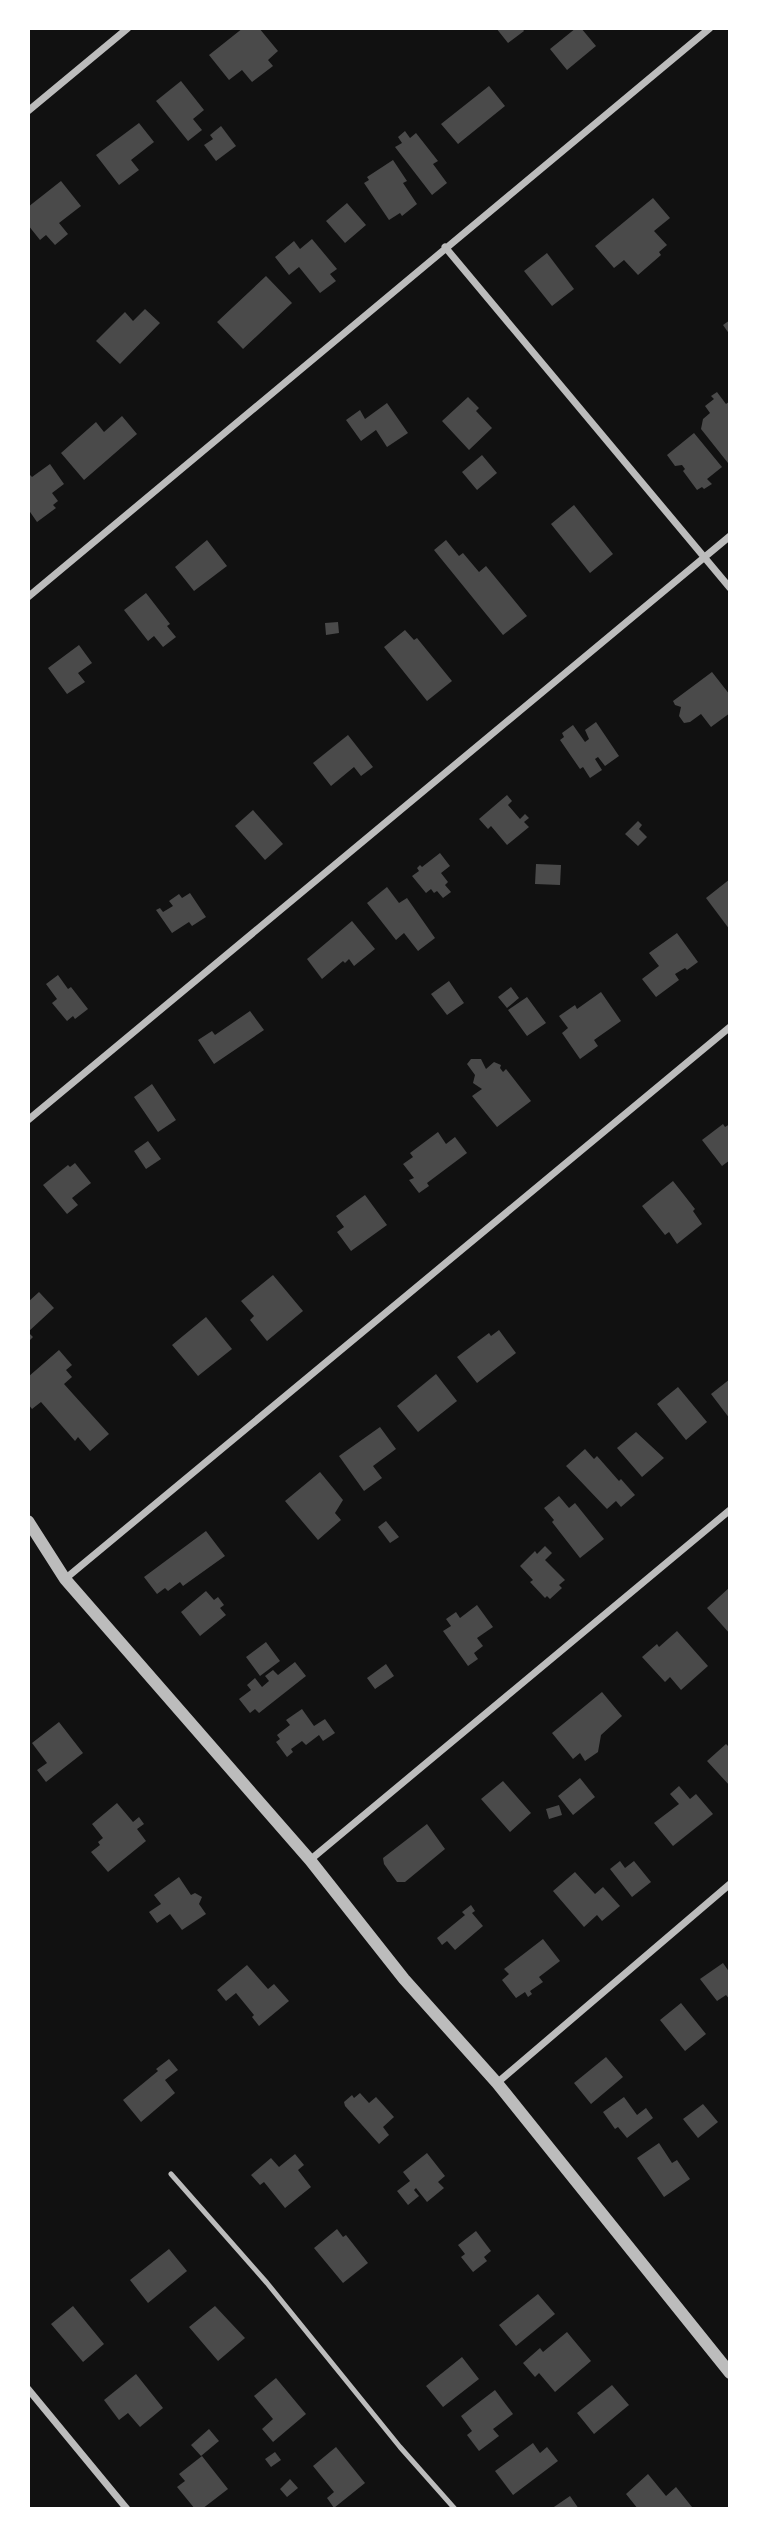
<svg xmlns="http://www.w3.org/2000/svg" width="758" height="2537" viewBox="0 0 758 2537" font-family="'Source Sans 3',sans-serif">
<rect width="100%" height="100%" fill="#111"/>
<path fill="#4a4a4a" d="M 243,28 L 259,28 L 278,51 L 268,60 L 273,66 L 252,82 L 242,70 L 229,80 L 209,55 Z
M 496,28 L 522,28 L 524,31 L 508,43 Z
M 576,28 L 581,28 L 596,46 L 567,70 L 550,49 Z
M 181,81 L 204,110 L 193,119 L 202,130 L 188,141 L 156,101 Z
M 489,86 L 505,106 L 458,144 L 441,124 Z
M 139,123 L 154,142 L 131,160 L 139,170 L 119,185 L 96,155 Z
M 221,126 L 236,146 L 216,161 L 204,145 L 213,139 L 210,135 Z
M 405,131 L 410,138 L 416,133 L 438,161 L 433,164 L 447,183 L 432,195 L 395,147 L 402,143 L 398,137 Z
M 393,160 L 407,181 L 403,183 L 417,204 L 402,216 L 400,213 L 389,220 L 364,183 L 369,180 L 367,177 Z
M 61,181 L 81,206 L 59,223 L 68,234 L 55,245 L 46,235 L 40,240 L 28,225 L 28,207 Z
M 653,198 L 670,218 L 654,231 L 667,245 L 659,252 L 661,255 L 638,275 L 624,260 L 614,268 L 595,246 Z
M 347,203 L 366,225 L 345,243 L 326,221 Z
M 312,239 L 337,269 L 330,274 L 336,281 L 320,293 L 299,267 L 289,275 L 275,257 L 294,241 L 300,249 Z
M 547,253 L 574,289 L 552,306 L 524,271 Z
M 266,276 L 292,303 L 243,349 L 217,322 Z
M 145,309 L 160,323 L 120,364 L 96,341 L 125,312 L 133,321 Z
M 730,320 L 730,335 L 723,325 Z
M 717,392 L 726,404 L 730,401 L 728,463 L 701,429 L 703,419 L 710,413 L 705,406 L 714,399 L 711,396 Z
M 468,397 L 479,408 L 476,411 L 492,428 L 469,450 L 442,421 Z
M 387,403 L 408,433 L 387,447 L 376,430 L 361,441 L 346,420 L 360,410 L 365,419 Z
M 122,416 L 137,434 L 84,480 L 61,453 L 96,422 L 104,432 Z
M 694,433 L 722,467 L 707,479 L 712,484 L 704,489 L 702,487 L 697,490 L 683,471 L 685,469 L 682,465 L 675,466 L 667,455 Z
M 482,455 L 497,473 L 477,490 L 462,472 Z
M 50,464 L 64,484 L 52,493 L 58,501 L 53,505 L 56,508 L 37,522 L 28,509 L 28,476 L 30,475 L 32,477 Z
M 574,505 L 613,554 L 590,573 L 551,524 Z
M 207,540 L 227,566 L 194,591 L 175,567 Z
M 446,540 L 459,556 L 463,553 L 479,572 L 486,566 L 527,616 L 503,635 L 434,550 Z
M 146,593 L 170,624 L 167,626 L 176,637 L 163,647 L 154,636 L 148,641 L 124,610 Z
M 338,622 L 339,633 L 326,635 L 325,623 Z
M 405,630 L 414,640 L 417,638 L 452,681 L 427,701 L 384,647 Z
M 79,645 L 92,663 L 78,673 L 85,682 L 67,694 L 48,668 Z
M 712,672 L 730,695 L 730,713 L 711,727 L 701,714 L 690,722 L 684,723 L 679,716 L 681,707 L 675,705 L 673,701 Z
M 596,722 L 619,756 L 605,766 L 598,757 L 595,759 L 602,770 L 590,778 L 583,767 L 580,769 L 560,740 L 564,737 L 562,733 L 573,725 L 585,742 L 589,739 L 585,730 Z
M 348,735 L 373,767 L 361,776 L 354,767 L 331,786 L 313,763 Z
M 507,795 L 512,801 L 508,805 L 520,819 L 525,814 L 529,818 L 524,822 L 529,827 L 507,845 L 491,826 L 488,829 L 479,819 Z
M 253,810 L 283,844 L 265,860 L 235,826 Z
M 638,821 L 642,825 L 639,829 L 647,837 L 638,846 L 625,834 Z
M 440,853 L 450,866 L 441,873 L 448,882 L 445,885 L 451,892 L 443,898 L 437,891 L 434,893 L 431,889 L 426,893 L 412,876 L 419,871 L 417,868 L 420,865 L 422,867 Z
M 536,864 L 561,865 L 560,885 L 535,884 Z
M 730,879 L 730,930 L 706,898 Z
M 387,887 L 399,903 L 407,898 L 435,938 L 418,951 L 404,933 L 396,940 L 367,903 Z
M 190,893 L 206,917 L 192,926 L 189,922 L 172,933 L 156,910 L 160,908 L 163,912 L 173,906 L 169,901 L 179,894 L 182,898 Z
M 352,921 L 375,949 L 354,966 L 349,959 L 345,963 L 343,961 L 322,979 L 307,959 Z
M 677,933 L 698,962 L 687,970 L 685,968 L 675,974 L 679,980 L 656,997 L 642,979 L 659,966 L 649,953 Z
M 58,975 L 68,989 L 71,987 L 88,1009 L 75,1019 L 73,1016 L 67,1021 L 52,1003 L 57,999 L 46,984 Z
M 449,981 L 464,1003 L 447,1015 L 431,994 Z
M 511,987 L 519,998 L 507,1008 L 498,997 Z
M 601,992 L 621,1021 L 594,1040 L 598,1046 L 580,1059 L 562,1033 L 568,1028 L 559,1016 L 575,1005 L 577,1009 Z
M 527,997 L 546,1023 L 527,1036 L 508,1010 Z
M 250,1011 L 264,1030 L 214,1064 L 198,1040 L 212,1031 L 215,1035 Z
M 471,1059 L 481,1059 L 486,1069 L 494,1062 L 501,1065 L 500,1068 L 503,1072 L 506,1069 L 531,1101 L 497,1127 L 472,1096 L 482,1089 L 473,1083 L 475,1075 L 467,1064 Z
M 152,1084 L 176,1120 L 158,1132 L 134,1097 Z
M 723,1124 L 725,1127 L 730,1124 L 730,1160 L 722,1166 L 702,1140 Z
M 438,1132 L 446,1144 L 455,1137 L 467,1153 L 427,1183 L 429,1186 L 419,1193 L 409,1180 L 414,1178 L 403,1164 L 413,1157 L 410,1153 Z
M 148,1141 L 161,1159 L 146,1169 L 134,1151 Z
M 75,1163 L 91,1183 L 72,1198 L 78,1205 L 67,1214 L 43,1185 L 68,1165 L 70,1167 Z
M 673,1181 L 695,1209 L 693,1211 L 702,1224 L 677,1244 L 669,1232 L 665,1235 L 642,1206 Z
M 365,1195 L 387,1225 L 351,1251 L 337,1232 L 344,1227 L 336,1216 Z
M 273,1275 L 303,1311 L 267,1341 L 250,1320 L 254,1316 L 241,1301 Z
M 39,1292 L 54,1308 L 28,1332 L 33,1337 L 28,1342 L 28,1302 Z
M 206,1317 L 232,1349 L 198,1376 L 172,1345 Z
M 499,1330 L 516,1353 L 477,1383 L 457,1357 L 489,1333 L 491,1336 Z
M 59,1350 L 72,1365 L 66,1370 L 72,1377 L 64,1384 L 109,1434 L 90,1451 L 78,1437 L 75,1441 L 41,1402 L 32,1409 L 28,1404 L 28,1377 Z
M 436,1374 L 457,1401 L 418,1432 L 397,1406 Z
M 730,1379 L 730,1419 L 711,1394 Z
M 678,1387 L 707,1422 L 686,1440 L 657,1404 Z
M 380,1427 L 396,1449 L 373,1466 L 382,1478 L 364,1491 L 339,1456 Z
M 636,1432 L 664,1458 L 642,1477 L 617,1448 Z
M 585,1449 L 594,1459 L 597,1456 L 619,1481 L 621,1479 L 635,1495 L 621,1507 L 616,1501 L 607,1509 L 566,1466 Z
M 320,1472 L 343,1500 L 335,1513 L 341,1520 L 318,1540 L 285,1501 Z
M 559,1496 L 569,1508 L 575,1503 L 604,1539 L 580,1558 L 552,1522 L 554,1520 L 544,1508 Z
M 386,1521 L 399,1537 L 390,1543 L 378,1527 Z
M 206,1531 L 225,1556 L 183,1586 L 180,1582 L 168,1591 L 165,1588 L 157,1594 L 144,1577 Z
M 545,1546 L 552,1553 L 545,1560 L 565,1580 L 559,1585 L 562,1588 L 550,1599 L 547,1596 L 545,1598 L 530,1582 L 533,1580 L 520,1566 L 535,1551 L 537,1554 Z
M 730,1587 L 730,1634 L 707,1608 Z
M 206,1591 L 214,1600 L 218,1597 L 224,1605 L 220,1608 L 226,1615 L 200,1636 L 181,1612 Z
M 477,1605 L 493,1627 L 477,1638 L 483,1646 L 474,1653 L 478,1659 L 468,1666 L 443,1631 L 451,1626 L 446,1619 L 456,1612 L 460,1618 Z
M 677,1631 L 708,1666 L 681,1690 L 670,1677 L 665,1682 L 642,1657 L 657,1644 L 659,1647 Z
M 266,1642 L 280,1661 L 260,1676 L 246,1657 Z
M 295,1662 L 306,1676 L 259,1713 L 255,1709 L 250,1713 L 239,1699 L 251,1690 L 247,1685 L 255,1678 L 262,1687 L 269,1681 L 265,1676 L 273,1670 L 278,1675 Z
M 386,1664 L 394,1676 L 375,1689 L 367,1678 Z
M 602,1692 L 622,1716 L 601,1735 L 598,1752 L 585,1761 L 580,1753 L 573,1759 L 552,1733 Z
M 302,1709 L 314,1726 L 325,1719 L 335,1733 L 323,1741 L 319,1735 L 306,1745 L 302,1741 L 291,1749 L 293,1752 L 287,1757 L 276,1742 L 280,1739 L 277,1735 L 290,1725 L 286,1720 Z
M 59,1722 L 83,1753 L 46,1782 L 37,1770 L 47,1763 L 32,1743 Z
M 726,1744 L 730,1748 L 730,1786 L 707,1761 Z
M 580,1778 L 595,1797 L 573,1815 L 558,1796 Z
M 503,1781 L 531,1813 L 510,1832 L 481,1799 Z
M 679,1786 L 690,1799 L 696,1794 L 713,1814 L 673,1846 L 654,1823 L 679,1804 L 670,1794 Z
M 117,1803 L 133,1822 L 139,1817 L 144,1824 L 137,1829 L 146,1841 L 108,1872 L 91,1852 L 100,1845 L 98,1842 L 103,1838 L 92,1824 Z
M 559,1805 L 562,1815 L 549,1819 L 546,1809 Z
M 427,1824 L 445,1849 L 405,1882 L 397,1882 L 384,1864 L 383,1858 Z
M 620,1861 L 625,1868 L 634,1861 L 651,1882 L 632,1897 L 610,1869 Z
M 575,1872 L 595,1894 L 603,1887 L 620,1906 L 602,1921 L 597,1915 L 584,1927 L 553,1891 Z
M 179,1877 L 191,1895 L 195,1893 L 202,1897 L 199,1904 L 206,1914 L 182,1930 L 170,1914 L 157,1923 L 149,1912 L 161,1904 L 154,1895 Z
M 471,1905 L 475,1911 L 472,1913 L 483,1926 L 455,1950 L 447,1941 L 442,1945 L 437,1938 L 465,1915 L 462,1912 Z
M 543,1939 L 560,1961 L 539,1977 L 543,1982 L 530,1991 L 532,1994 L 528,1997 L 525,1992 L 516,1998 L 502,1980 L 509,1974 L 504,1969 Z
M 723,1963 L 730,1973 L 730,2000 L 726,1995 L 717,2001 L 700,1979 Z
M 247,1965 L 268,1989 L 274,1984 L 289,2001 L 259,2026 L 252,2017 L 254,2015 L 236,1993 L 226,2001 L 217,1990 Z
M 681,2003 L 706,2034 L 685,2051 L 660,2020 Z
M 606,2057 L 623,2077 L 591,2104 L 574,2083 Z
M 169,2059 L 178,2070 L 165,2080 L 175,2093 L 141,2122 L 123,2100 L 158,2071 L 156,2069 Z
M 360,2093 L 369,2103 L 376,2097 L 394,2117 L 383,2127 L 389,2135 L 379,2144 L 345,2106 L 344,2102 L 352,2095 L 354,2098 Z
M 624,2097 L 637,2115 L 646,2108 L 653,2118 L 627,2138 L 618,2127 L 615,2129 L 603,2112 Z
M 703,2104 L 718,2122 L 698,2138 L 683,2119 Z
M 659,2143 L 672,2163 L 677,2160 L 690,2179 L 664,2197 L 637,2158 Z
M 427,2153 L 445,2176 L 438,2182 L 444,2188 L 427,2202 L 416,2188 L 414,2190 L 419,2196 L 408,2205 L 397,2191 L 410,2181 L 403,2172 Z
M 295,2154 L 304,2165 L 298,2170 L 311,2187 L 285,2208 L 264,2182 L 260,2185 L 251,2175 L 271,2158 L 279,2167 Z
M 337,2229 L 343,2237 L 346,2235 L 368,2263 L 343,2283 L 314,2248 Z
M 476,2231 L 491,2251 L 484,2257 L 487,2261 L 473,2272 L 461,2257 L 465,2254 L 458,2245 Z
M 169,2249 L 187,2271 L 148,2303 L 130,2280 Z
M 538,2294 L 555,2314 L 516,2346 L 499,2325 Z
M 73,2306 L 104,2344 L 83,2362 L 51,2324 Z
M 215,2306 L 245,2338 L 218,2361 L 189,2327 Z
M 567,2332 L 591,2361 L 555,2392 L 539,2373 L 535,2377 L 523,2363 L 540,2348 L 543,2352 Z
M 462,2357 L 479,2379 L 443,2407 L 426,2386 Z
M 136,2374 L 163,2408 L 140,2427 L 128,2413 L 119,2420 L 104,2400 Z
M 276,2378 L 306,2414 L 273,2442 L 262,2429 L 273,2419 L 254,2396 Z
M 612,2385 L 629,2405 L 594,2434 L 577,2413 Z
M 495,2390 L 513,2414 L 493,2429 L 499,2436 L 479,2451 L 467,2435 L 472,2431 L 461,2416 Z
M 209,2429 L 219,2441 L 201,2456 L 191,2445 Z
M 533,2443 L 540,2453 L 547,2447 L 558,2461 L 513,2495 L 495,2471 Z
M 336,2447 L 365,2483 L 334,2508 L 327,2498 L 334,2492 L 313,2466 Z
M 275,2452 L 281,2460 L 271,2467 L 265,2459 Z
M 202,2456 L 228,2489 L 202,2509 L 195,2509 L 177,2487 L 185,2481 L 179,2474 Z
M 648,2474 L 666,2496 L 676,2487 L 692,2507 L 638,2509 L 626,2494 Z
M 290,2479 L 298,2488 L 287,2497 L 280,2489 Z
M 570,2496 L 579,2509 L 551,2509 Z"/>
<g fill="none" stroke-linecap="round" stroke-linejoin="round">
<path stroke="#bcbcbc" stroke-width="5" d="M 171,2174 L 267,2283 L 400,2447 L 455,2509"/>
<path stroke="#bcbcbc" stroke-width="7" d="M 28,111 L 128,28
M 445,247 L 730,588
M 28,597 L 710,28
M 28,1120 L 730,536
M 65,1579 L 730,1027
M 310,1860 L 730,1510
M 497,2083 L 730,1884
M 28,2389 L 127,2509"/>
<path stroke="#bcbcbc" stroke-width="12" d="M 28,1521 L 65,1579 L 310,1860 L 404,1979 L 497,2083 L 730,2373"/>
</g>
<rect width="758" height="2537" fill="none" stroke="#ffffff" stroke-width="60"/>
</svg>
